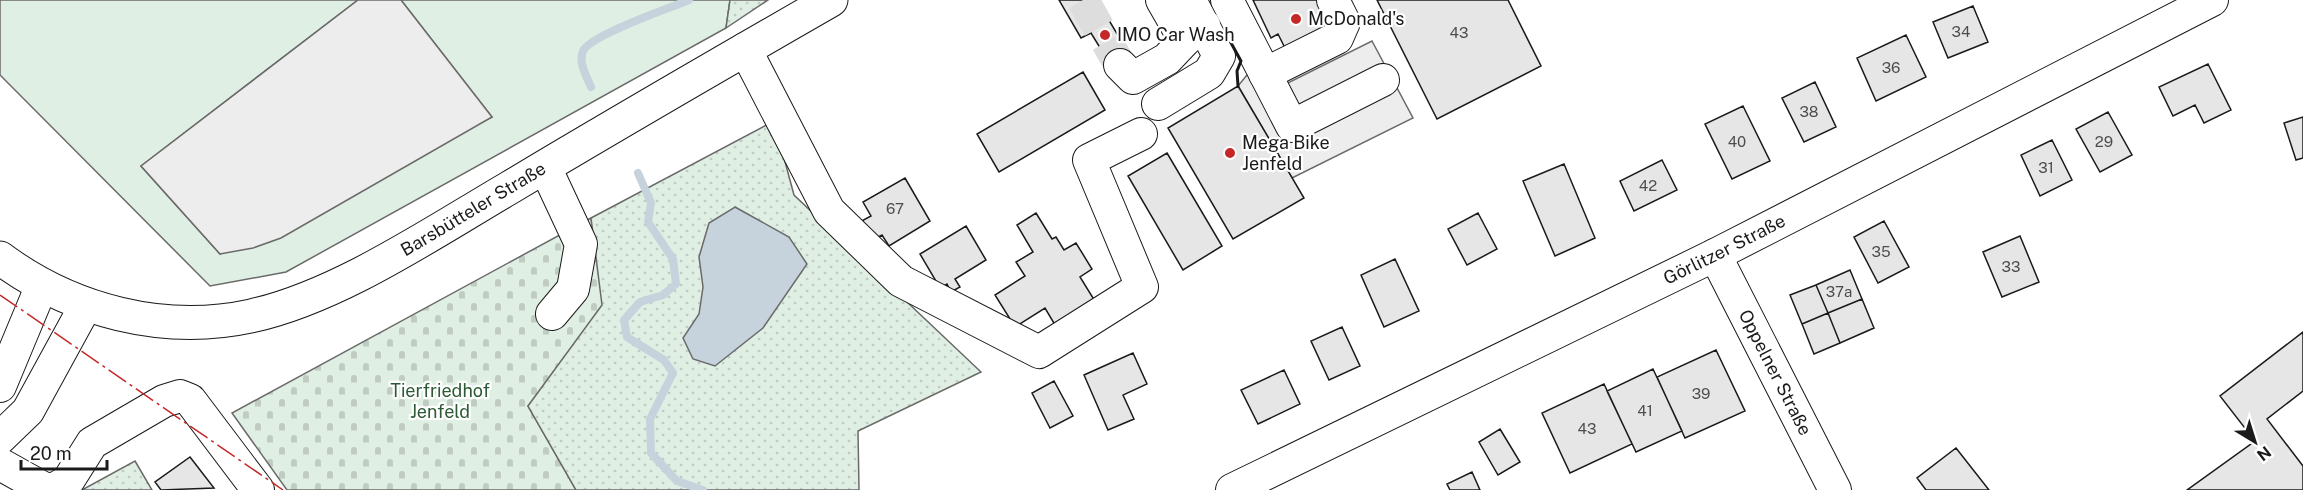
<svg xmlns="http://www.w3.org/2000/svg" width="2303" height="490" viewBox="0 0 2303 490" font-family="'Public Sans',sans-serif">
<defs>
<pattern id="cemetery-stones" width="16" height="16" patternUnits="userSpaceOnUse" patternTransform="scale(1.5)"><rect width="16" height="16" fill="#e0efe3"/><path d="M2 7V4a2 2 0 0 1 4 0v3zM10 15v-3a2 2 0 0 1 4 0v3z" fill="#c0ccc2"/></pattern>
<pattern id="park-dots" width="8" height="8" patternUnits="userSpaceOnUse" patternTransform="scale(1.5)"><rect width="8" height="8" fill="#e0efe3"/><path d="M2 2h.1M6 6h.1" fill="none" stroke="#c0ccc2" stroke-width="1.8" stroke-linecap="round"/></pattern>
</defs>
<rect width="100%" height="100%" fill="#fff"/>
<path fill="#e0efe3" stroke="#6a6a6a" stroke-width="1.5" d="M 0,0 L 358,0 L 141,166 L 220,254 L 492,117 L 401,0 L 730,0 L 726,28 L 286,272 L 210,286 L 0,75 Z"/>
<path fill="url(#cemetery-stones)" stroke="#6a6a6a" stroke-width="1.5" d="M 591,218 L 603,305 L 528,406 L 576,490 L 287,490 L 232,413 Z"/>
<path fill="url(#park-dots)" stroke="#6a6a6a" stroke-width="1.5" d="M 730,0 L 768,0 L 726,28 Z
M 774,121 L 794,195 L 981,372 L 858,431 L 859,490 L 576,490 L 528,406 L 602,305 L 591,218 Z
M 135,461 L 152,490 L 82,490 Z"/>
<path fill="#ededed" stroke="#6a6a6a" stroke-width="1.5" d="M 358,0 L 401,0 L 492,117 L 281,238 L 253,248 L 220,254 L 141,166 Z
M 1372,41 L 1413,118 L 1292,178 L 1238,86 L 1251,70 L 1282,86 Z"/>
<path fill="#c6d2dc" stroke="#6a6a6a" stroke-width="1.5" d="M 735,207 L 789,237 L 807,264 L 763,328 L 715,366 L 693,359 L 683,338 L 699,314 L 703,287 L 699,257 L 709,223 Z"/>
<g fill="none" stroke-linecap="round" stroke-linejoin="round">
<path stroke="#c6d2dc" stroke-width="8" d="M 591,87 C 587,77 578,63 583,51 C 590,35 670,8 689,0
M 638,173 L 651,203 L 648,222 L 673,259 L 676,284 L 663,295 L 640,302 L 624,320 L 627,337 L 664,360 L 673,373 L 650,419 L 651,453 L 677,481 L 703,490"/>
</g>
<path fill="#e6e6e6" stroke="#1a1a1a" stroke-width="1.5" d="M 1059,0 L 1097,0 L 1132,59 L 1113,69 L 1091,33 L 1081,38 Z
M 1253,0 L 1329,0 L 1335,28 L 1287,52 L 1278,34 L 1271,38 Z
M 1377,0 L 1508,0 L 1541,66 L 1437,119 Z
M 1973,6 L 1988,42 L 1948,58 L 1933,22 Z
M 1906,35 L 1926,77 L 1876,101 L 1857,58 Z
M 2208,64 L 2231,110 L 2204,123 L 2195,105 L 2173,116 L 2159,87 Z
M 1083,72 L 1105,110 L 999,172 L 977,134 Z
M 1815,82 L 1836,127 L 1804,142 L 1782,98 Z
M 1238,86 L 1304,198 L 1233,239 L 1168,128 Z
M 1743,106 L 1770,161 L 1732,179 L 1705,124 Z
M 2108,112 L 2132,155 L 2100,172 L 2076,129 Z
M 2303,117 L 2303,158 L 2296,160 L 2284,123 Z
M 2052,140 L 2072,180 L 2040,196 L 2021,155 Z
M 1167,153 L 1222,246 L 1183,270 L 1128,176 Z
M 1662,160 L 1677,190 L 1634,211 L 1620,181 Z
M 1564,164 L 1595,238 L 1555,256 L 1523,181 Z
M 905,178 L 930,221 L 889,246 L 882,235 L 869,242 L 858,223 L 871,216 L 863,202 Z
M 1036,213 L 1052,239 L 1056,237 L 1064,250 L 1076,243 L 1092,269 L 1080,277 L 1098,306 L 1058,330 L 1045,308 L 1015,327 L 995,295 L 1025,276 L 1016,262 L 1033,252 L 1017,225 Z
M 1478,213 L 1497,249 L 1467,265 L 1448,229 Z
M 1884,221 L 1909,267 L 1878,283 L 1854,237 Z
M 966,226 L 986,260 L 955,279 L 960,287 L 951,292 L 947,284 L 940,288 L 920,254 Z
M 2020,236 L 2039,282 L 2002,297 L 1983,252 Z
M 1395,259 L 1419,311 L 1384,327 L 1361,275 Z
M 1850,270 L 1862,299 L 1828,313 L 1816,285 Z
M 1816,285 L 1828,313 L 1802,324 L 1790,295 Z
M 1862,299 L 1874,328 L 1840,343 L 1828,313 Z
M 1828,313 L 1840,343 L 1814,354 L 1802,324 Z
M 1342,327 L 1360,366 L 1329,380 L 1311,341 Z
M 2303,332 L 2303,391 L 2267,419 L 2303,466 L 2303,490 L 2187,490 L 2255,441 L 2220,396 Z
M 1716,350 L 1745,411 L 1685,438 L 1657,377 Z
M 1133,353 L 1147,384 L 1123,395 L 1134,419 L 1108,430 L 1084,375 Z
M 1653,369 L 1682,431 L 1636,452 L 1607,391 Z
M 1284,370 L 1300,404 L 1258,424 L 1241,390 Z
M 1054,381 L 1073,416 L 1050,428 L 1032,393 Z
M 1604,384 L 1632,444 L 1570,473 L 1542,413 Z
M 1500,429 L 1520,462 L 1498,475 L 1479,442 Z
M 1956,448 L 1989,490 L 1926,490 L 1917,478 Z
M 190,457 L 214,488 L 161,490 L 155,482 Z
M 1472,472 L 1480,490 L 1450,490 L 1447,484 Z"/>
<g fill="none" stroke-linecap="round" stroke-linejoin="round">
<path stroke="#ddd" stroke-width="32" stroke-dasharray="32 16" stroke-linecap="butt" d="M 1083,0 L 1120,65"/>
<defs>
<g id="minor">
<path d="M 1162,0 L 1185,40"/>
<path d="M 1227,0 L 1292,126 L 1383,80"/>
<path d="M 745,49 L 829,211 L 901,281 L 1039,352 L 1142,287 L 1089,160 L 1141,134"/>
<path d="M 1120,65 L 1133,78 L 1167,59 L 1185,40 L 1204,25"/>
<path d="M 1265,74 L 1337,38 L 1344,22 L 1333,0"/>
<path d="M 1158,104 L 1209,73 L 1219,56 L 1190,0"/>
<path d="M 545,167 L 581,244 L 573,289 L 552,314"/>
<path id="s1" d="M 1715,255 L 1835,490"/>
<path d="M 0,386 L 42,285"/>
<path d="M 0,438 L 28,411 L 86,305"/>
<path d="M 0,464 L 43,488 L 53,490 L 68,481 L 92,443 L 164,401 L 180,396 L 190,400 L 258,490"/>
<path id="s2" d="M 1232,490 L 1715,255 L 2212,0"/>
</g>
<g id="major">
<path id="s3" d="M 0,258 C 71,311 164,335 251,316 C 338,297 432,233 509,188 C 616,124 723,62 831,0"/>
</g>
</defs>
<use href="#minor" stroke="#1a1a1a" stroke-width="34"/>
<use href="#major" stroke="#1a1a1a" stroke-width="35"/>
<use href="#minor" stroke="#fff" stroke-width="32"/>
<use href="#major" stroke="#fff" stroke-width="33"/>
<path stroke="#1a1a1a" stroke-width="3" d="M 1225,32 L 1241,61 L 1237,71 L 1238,86"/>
<path stroke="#c62828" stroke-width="1.5" stroke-dasharray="21 4.5 3 4.5" stroke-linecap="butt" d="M 0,295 L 283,490"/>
</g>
<g fill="#c62828" stroke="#fff" stroke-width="2">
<circle cx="1296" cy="19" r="6"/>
<circle cx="1105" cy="35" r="6"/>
<circle cx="1230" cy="153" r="6"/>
</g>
<g text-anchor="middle" stroke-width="4.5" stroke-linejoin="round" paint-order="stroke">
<g font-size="15" fill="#4d4d4d">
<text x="1961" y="37">34</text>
<text x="1459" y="38">43</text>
<text x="1891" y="73">36</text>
<text x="1809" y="117">38</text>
<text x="1737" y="147">40</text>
<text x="2104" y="147">29</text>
<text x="2046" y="173">31</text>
<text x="1648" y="191">42</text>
<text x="895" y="214">67</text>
<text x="1881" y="257">35</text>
<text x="2011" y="272">33</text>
<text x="1839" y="297">37a</text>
<text x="1701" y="399">39</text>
<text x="1645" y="416">41</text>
<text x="1587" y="434">43</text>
</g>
<g font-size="18" fill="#1a1a1a" stroke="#fff" text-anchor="start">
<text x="1308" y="25">McDonald's</text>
<text x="1117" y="41">IMO Car Wash</text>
<text x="1242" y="149">Mega Bike<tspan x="1242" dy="21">Jenfeld</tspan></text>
</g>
<g font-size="18" fill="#1a1a1a" stroke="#fff">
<text dy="6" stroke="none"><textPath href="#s3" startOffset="513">Barsbütteler Straße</textPath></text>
<text dy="6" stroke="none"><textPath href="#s2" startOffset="548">Görlitzer Straße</textPath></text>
<text dy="6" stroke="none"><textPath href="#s1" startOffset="132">Oppelner Straße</textPath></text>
</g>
<g font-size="18" fill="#2b5a34" stroke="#fff">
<text x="440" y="397">Tierfriedhof<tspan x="440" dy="21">Jenfeld</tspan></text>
</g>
</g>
<g transform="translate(2255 442) rotate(142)" stroke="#ffffff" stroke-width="4.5" paint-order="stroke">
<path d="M0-4.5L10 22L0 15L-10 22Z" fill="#1a1a1a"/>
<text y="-9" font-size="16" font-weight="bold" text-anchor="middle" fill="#1a1a1a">N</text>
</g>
<path d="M21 460v9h86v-9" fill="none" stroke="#1a1a1a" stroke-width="3"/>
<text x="30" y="460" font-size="18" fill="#1a1a1a" stroke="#ffffff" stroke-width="4.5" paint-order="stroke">20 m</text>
</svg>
